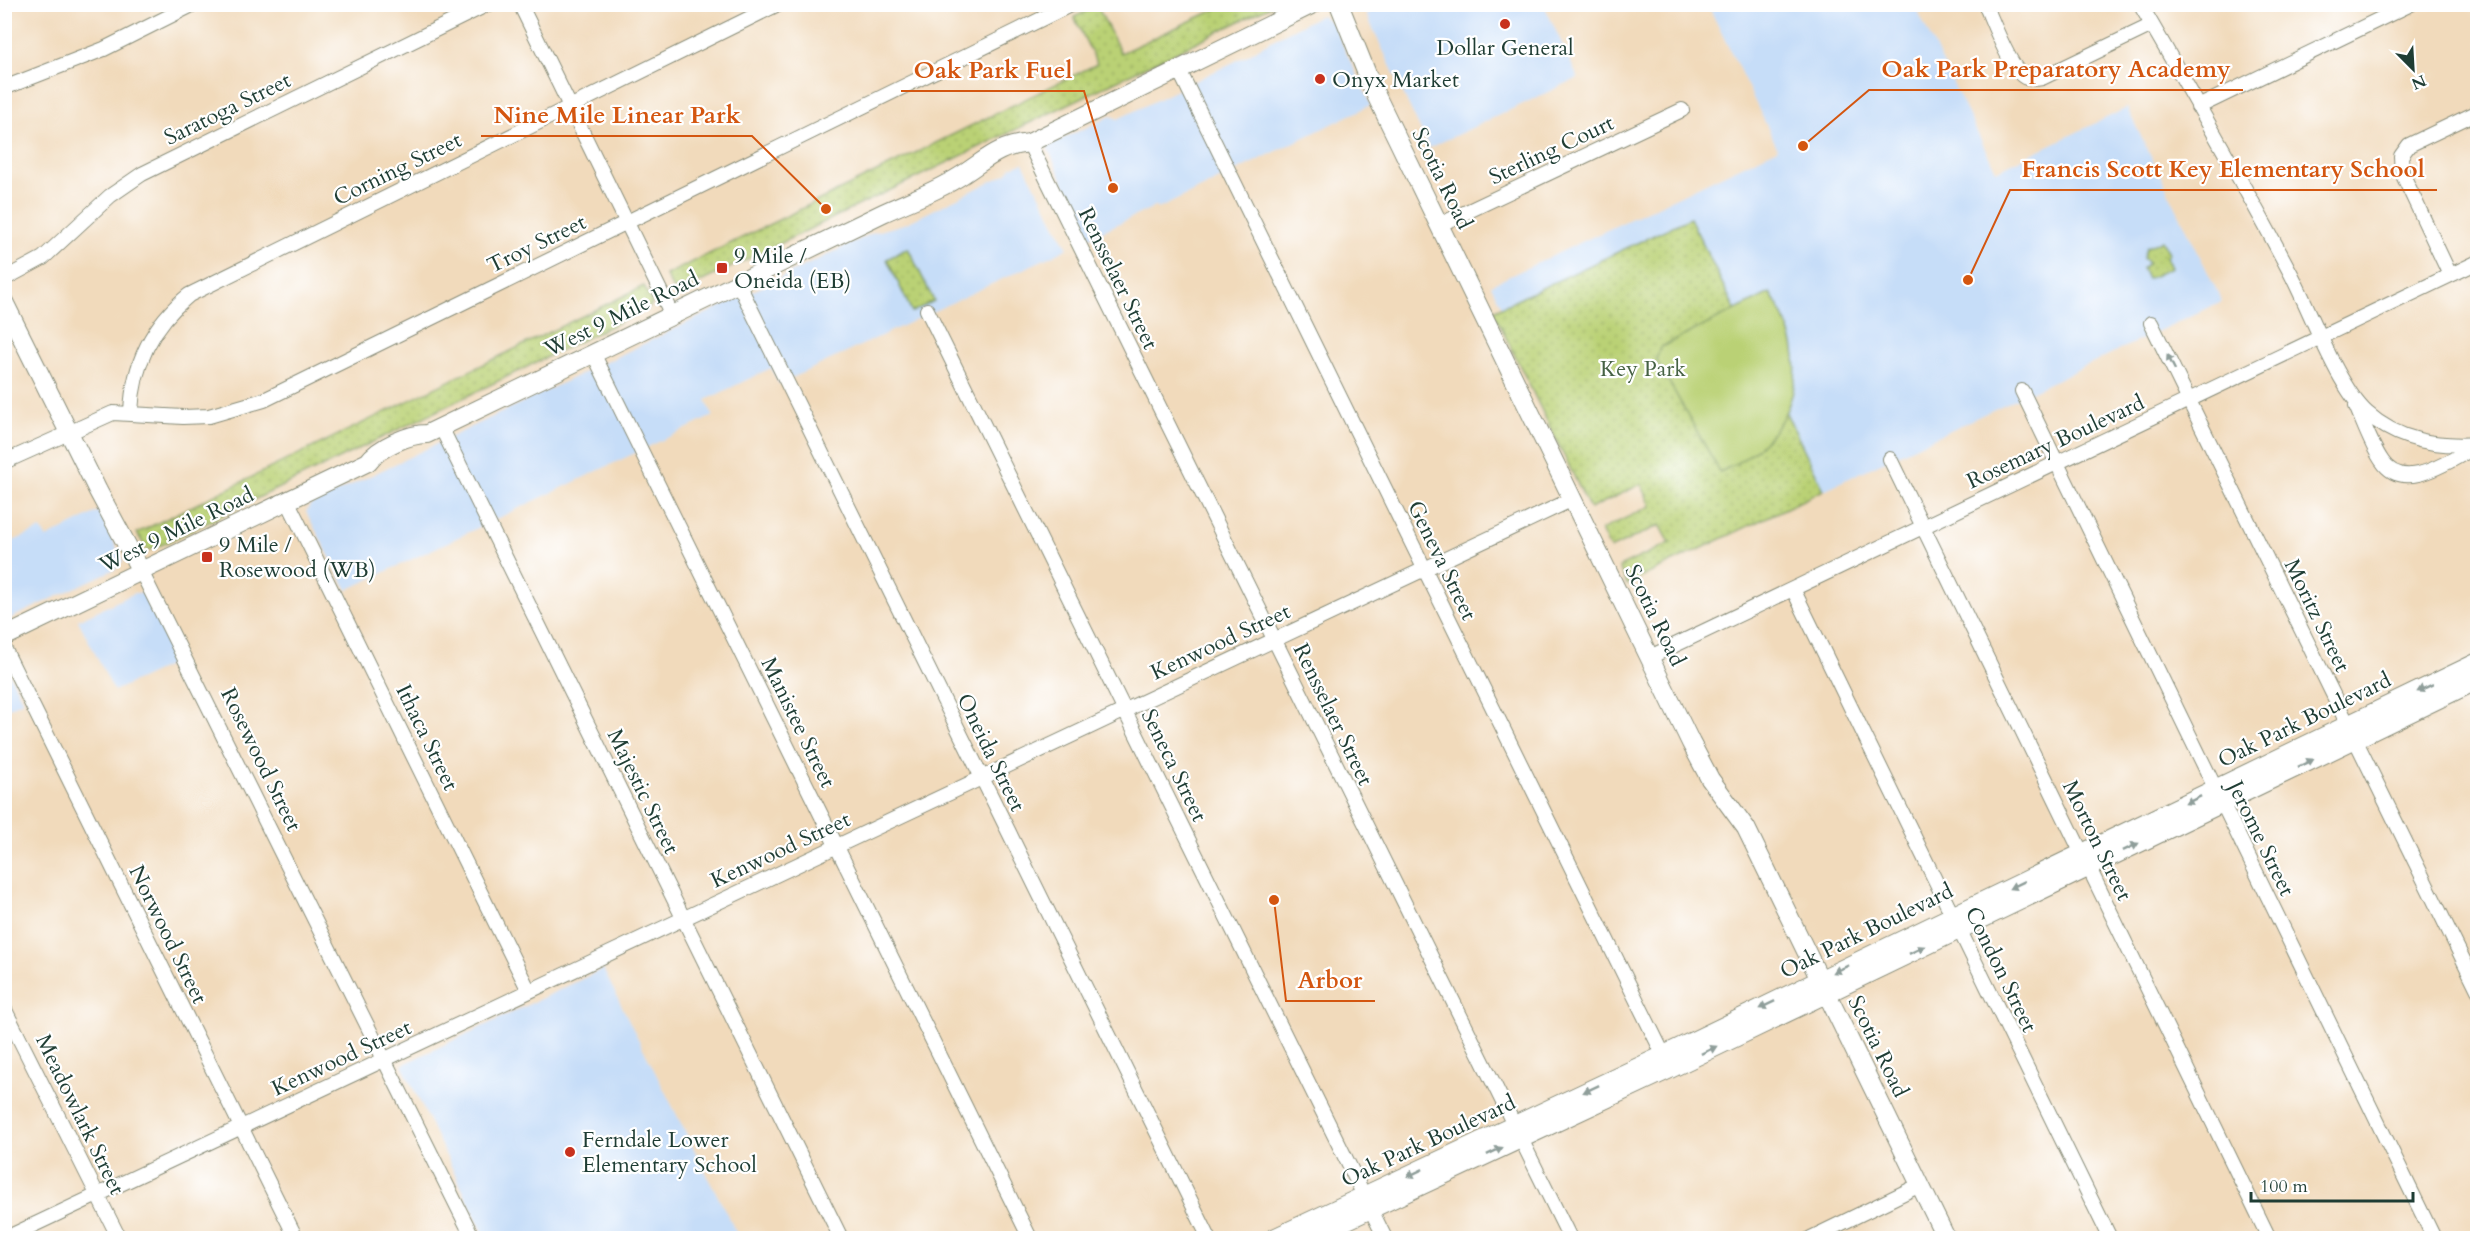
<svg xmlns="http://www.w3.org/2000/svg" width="2482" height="1243" viewBox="0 0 2482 1243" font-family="Cardo,serif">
<defs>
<pattern id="grass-dots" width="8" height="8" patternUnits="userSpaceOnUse" patternTransform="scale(1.5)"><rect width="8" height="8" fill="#bad175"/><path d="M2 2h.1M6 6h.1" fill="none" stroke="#9fb466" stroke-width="1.8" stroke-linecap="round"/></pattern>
</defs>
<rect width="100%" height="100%" fill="#fff"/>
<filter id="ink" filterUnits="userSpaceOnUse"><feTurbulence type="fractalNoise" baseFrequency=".0167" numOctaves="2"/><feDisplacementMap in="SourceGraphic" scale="12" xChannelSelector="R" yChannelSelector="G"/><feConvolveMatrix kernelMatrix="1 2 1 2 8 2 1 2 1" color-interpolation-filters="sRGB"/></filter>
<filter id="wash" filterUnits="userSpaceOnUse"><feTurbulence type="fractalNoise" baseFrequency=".008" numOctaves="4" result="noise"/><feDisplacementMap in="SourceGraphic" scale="24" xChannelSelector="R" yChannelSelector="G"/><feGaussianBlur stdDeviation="1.35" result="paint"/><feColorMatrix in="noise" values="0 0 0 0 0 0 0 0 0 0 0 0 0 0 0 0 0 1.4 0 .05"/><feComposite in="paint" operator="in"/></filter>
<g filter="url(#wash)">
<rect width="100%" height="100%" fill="#f1dabb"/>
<path fill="#c6ddf8" d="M 1387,4 L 1544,5 L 1578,78 L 1429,148 L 1366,14 Z
M 1914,4 L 1996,171 L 2127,108 L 2222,301 L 1824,490 L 1690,218 L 1502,307 L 1491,285 L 1778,149 L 1708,5 Z
M 1321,15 L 1333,24 L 1371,105 L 1158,209 L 1156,206 L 1088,238 L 1047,146 L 1111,116 L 1118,119 L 1246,56 L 1272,40 Z
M 1023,163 L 1068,248 L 779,384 L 771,368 L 706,400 L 713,416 L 347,590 L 306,512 L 310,505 L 873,233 L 907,223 L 1008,173 L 1011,167 Z
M 99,511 L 123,561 L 115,569 L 5,621 L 4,545 L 41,529 L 46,538 Z
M 135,593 L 144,593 L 181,660 L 114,691 L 78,620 Z
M 4,663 L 23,701 L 5,710 L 4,710 Z
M 603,969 L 739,1238 L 486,1238 L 402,1065 Z"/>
<path fill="url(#grass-dots)" stroke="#6c8754" stroke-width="1.5" d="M 1227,4 L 1273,5 L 686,289 L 673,289 L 666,275 L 1097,64 L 1074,17 L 1097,6 L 1121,53 Z
M 1690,218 L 1824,490 L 1627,584 L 1619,567 L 1670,543 L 1660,525 L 1610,549 L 1601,530 L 1651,506 L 1641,484 L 1590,509 L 1493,311 Z
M 2162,240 L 2169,253 L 2166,257 L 2171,268 L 2147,279 L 2142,268 L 2148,263 L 2143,258 L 2146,248 Z
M 908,248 L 934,301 L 912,312 L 887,259 Z
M 644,286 L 652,303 L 650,307 L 153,549 L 147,550 L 137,533 Z"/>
<path fill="#bad175" stroke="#6c8754" stroke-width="1.5" d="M 1770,293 C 1818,363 1797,437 1720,472 L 1656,359 L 1661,347 Z"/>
</g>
<g filter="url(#ink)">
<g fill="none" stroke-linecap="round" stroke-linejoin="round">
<defs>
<path id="street" d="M 520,4 L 672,315
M 1985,4 C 1993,22 2009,66 2023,76 C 2028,80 2036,79 2042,78 L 2152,25
M 2140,4 C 2191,92 2242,181 2289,270 C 2310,309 2337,386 2367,413 C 2398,441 2437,447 2478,444
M 1179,70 L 1668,1064
M 4,88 L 104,49 L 194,4
M 2198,107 L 2411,4
M 1029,143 L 1570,1238
M 1439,225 L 1682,110
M 2450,275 L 2402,173 L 2401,156 L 2409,145 L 2478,112
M 4,279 L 43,258 L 110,196 L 142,174 L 488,4
M 738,283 L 1209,1238
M 927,310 L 1385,1238
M 2151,323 L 2478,990
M 593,353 L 1030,1238
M 2022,391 L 2434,1238
M 2356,406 C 2364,424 2371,445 2382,461 C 2404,495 2451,459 2476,447
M 131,412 C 133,365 152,325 189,295 L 778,4
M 441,427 L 841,1238
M 1890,459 L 2269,1238
M 4,462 L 113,413 L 183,417 L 209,416 L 264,400 L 1072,4
M 288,502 L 529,991
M 142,573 L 473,1238
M 1793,589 L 2110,1238
M 4,648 L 296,1238
M 1650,657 L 2478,262
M 4,1008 L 119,1238
M 6,1238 L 1573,499
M 1811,1238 L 1920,1185"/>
<path id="secondary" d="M 1339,4 L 1373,89 L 1691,743 L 1710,779 L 1746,828 L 1946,1238
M 4,302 L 98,491 L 142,573
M 4,637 L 368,462 C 379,447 409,434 427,434 C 579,360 731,288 883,213 C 909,201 940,190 965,173 C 988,158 999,146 1029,143 L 1313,4
M 1274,1238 L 1664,1055 L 2478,662
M 1309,1238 L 1670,1069 L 2478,680"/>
</defs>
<use href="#street" stroke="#888c78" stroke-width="16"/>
<use href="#secondary" stroke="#888c78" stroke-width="20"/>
<use href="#street" stroke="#fff" stroke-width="14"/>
<use href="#secondary" stroke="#fff" stroke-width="18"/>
</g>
<defs><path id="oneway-solid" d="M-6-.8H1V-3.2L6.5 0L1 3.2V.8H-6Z" transform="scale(1.5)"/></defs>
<g fill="#8f9e9a">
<use href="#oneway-solid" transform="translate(2171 362) rotate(-117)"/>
<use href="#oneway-solid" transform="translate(2425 688) rotate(154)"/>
<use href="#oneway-solid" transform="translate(2306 763) rotate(-26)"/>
<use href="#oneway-solid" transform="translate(2193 800) rotate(154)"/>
<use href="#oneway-solid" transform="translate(2131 847) rotate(-26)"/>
<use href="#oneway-solid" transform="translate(2017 885) rotate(154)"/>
<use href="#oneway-solid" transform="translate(1917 950) rotate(-26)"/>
<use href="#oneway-solid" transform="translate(1841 969) rotate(154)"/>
<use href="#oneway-solid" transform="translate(1767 1005) rotate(154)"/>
<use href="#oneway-solid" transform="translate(1709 1050) rotate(-26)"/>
<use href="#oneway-solid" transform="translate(1591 1089) rotate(155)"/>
<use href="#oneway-solid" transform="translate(1495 1151) rotate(-25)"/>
<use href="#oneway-solid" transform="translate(1415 1173) rotate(155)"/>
</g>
</g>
<g fill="#c8321e" stroke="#fff" stroke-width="2">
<circle cx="1505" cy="24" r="6"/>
<circle cx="1320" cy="79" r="6"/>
<rect x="716" y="262" width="12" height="12" rx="3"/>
<rect x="201" y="551" width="12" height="12" rx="3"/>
<circle cx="570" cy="1152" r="6"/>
</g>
<g text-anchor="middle" stroke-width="4.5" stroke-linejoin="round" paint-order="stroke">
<g font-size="22" fill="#1f3d34" stroke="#fff" text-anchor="start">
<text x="1505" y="55" text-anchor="middle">Dollar General</text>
<text x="1332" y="87">Onyx Market</text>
<text x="734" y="263">9 Mile /<tspan x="734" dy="25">Oneida (EB)</tspan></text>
<text x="219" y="552">9 Mile /<tspan x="219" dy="25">Rosewood (WB)</tspan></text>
<text x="582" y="1147">Ferndale Lower<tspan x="582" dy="25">Elementary School</tspan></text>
</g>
<g font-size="22" fill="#1f3d34" stroke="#fff">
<text transform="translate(227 108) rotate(-26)" y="8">Saratoga Street</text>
<text transform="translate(1551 149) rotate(-25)" y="8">Sterling Court</text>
<text transform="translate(397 168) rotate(-26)" y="8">Corning Street</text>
<text transform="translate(1443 178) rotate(64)" y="8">Scotia Road</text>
<text transform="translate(536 243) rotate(-26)" y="8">Troy Street</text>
<text transform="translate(1119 278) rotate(64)" y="8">Rensselaer Street</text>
<text transform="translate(621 313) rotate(-26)" y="8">West 9 Mile Road</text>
<text transform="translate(2055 441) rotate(-25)" y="8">Rosemary Boulevard</text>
<text transform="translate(176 529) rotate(-26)" y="8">West 9 Mile Road</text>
<text transform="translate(1443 560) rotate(64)" y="8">Geneva Street</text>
<text transform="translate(1656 615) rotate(64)" y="8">Scotia Road</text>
<text transform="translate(2318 615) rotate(64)" y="8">Moritz Street</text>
<text transform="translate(1220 641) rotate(-25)" y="8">Kenwood Street</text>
<text transform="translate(1334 714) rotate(64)" y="8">Rensselaer Street</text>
<text transform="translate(2304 719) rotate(-26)" y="8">Oak Park Boulevard</text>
<text transform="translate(799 722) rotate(64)" y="8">Manistee Street</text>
<text transform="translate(428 737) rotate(64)" y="8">Ithaca Street</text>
<text transform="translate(992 752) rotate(64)" y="8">Oneida Street</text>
<text transform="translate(262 759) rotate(64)" y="8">Rosewood Street</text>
<text transform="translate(1175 765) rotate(64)" y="8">Seneca Street</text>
<text transform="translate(644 791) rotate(64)" y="8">Majestic Street</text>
<text transform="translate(2262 838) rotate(64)" y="8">Jerome Street</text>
<text transform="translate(2098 840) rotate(64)" y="8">Morton Street</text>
<text transform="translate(780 849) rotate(-25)" y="8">Kenwood Street</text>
<text transform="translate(1866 930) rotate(-26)" y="8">Oak Park Boulevard</text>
<text transform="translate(169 934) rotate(64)" y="8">Norwood Street</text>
<text transform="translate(2002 969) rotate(64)" y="8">Condon Street</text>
<text transform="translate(1879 1046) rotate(64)" y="8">Scotia Road</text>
<text transform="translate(341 1057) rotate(-25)" y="8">Kenwood Street</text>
<text transform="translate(81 1114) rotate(64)" y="8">Meadowlark Street</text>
<text transform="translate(1428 1140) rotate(-25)" y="8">Oak Park Boulevard</text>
</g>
<g font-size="22" fill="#466244" stroke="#fff">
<text x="1643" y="376">Key Park</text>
</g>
</g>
<path fill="none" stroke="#d45610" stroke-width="2" d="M1803 146L1869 90H2243M1113 188L1084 91H901M826 209L752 136H481M1968 280L2010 190H2437M1274 900L1286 1001H1375"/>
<g fill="#d45610" stroke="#fff" stroke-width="2">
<circle cx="1803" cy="146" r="6"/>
<circle cx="1113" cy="188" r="6"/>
<circle cx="826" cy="209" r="6"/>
<circle cx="1968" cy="280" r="6"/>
<circle cx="1274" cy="900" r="6"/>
</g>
<g font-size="24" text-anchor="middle" font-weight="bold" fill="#d45610" stroke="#fff" stroke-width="4.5" stroke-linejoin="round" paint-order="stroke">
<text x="2056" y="77">Oak Park Preparatory Academy</text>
<text x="993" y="78">Oak Park Fuel</text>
<text x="617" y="123">Nine Mile Linear Park</text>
<text x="2223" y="177">Francis Scott Key Elementary School</text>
<text x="1330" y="988">Arbor</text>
</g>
<rect width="2482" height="1243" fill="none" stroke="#fff" stroke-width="24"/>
<g transform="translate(2413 69) rotate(156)" stroke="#ffffff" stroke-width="4.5" paint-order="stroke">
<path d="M0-4.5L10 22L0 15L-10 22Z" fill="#1f3d34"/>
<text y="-9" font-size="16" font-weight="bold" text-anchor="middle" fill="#1f3d34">N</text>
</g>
<path d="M2251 1192v9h162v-9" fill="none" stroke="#1f3d34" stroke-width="3"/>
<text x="2260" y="1192" font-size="18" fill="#1f3d34" stroke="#ffffff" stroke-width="4.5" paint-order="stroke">100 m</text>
</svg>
